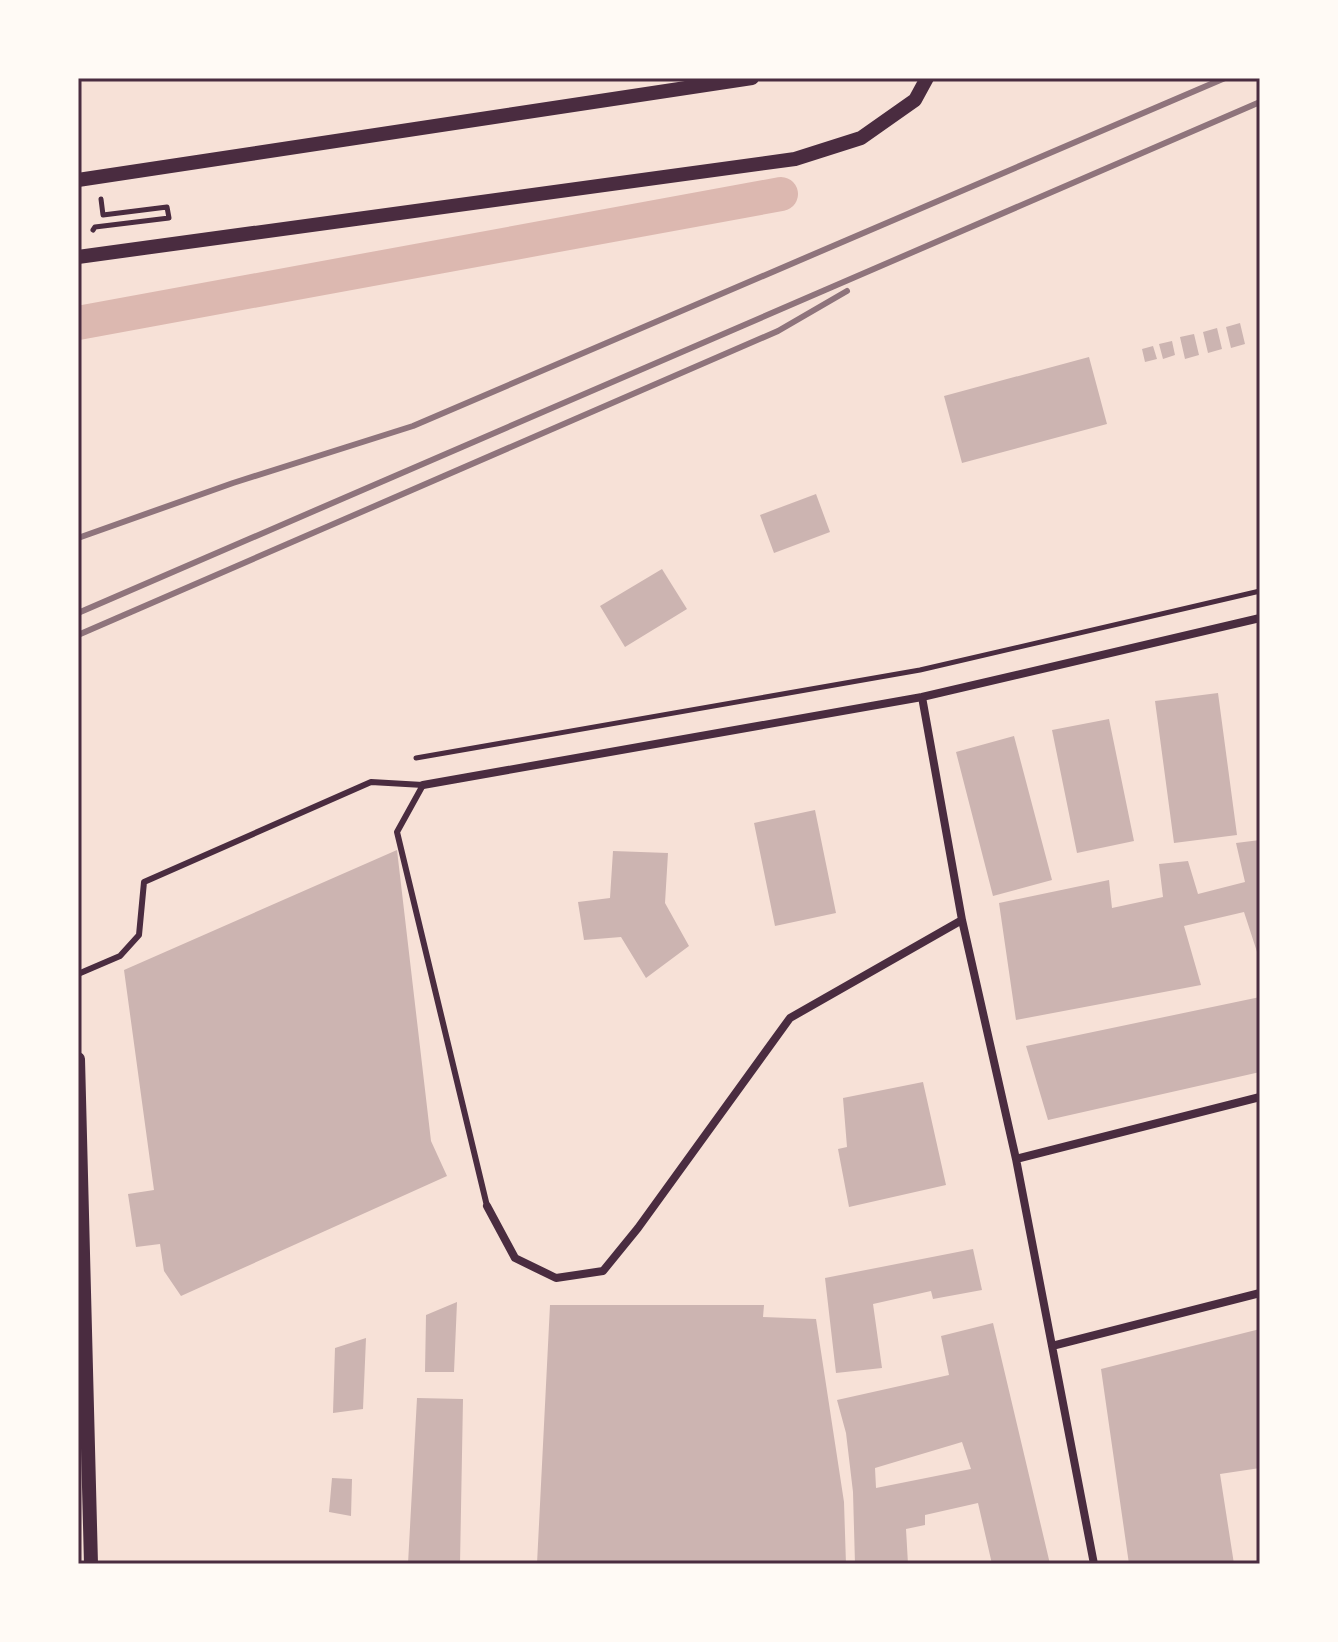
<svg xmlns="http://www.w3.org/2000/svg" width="1338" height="1642" viewBox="0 0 1338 1642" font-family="Arial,sans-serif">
<rect width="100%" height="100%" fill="#f7e1d7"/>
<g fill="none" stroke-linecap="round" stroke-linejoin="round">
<path stroke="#dcb8b0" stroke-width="34" d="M 78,323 L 781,194"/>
</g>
<path fill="#ccb4b1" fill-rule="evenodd" d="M 1240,323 L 1245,344 L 1231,348 L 1226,327 Z
M 1217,328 L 1222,349 L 1208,353 L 1203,332 Z
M 1194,334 L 1199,355 L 1185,359 L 1180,337 Z
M 1172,341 L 1175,355 L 1163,359 L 1159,344 Z
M 1153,346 L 1157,359 L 1145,362 L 1142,349 Z
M 1089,357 L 1107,424 L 962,463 L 944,396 Z
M 816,494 L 830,532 L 774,553 L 760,515 Z
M 662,569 L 687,609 L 625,647 L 600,606 Z
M 1218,693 L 1237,835 L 1174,843 L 1155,701 Z
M 1109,719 L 1134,841 L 1077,853 L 1052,730 Z
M 1014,736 L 1052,880 L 993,896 L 956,752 Z
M 815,810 L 836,913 L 775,926 L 754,823 Z
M 1260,840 L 1260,961 L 1244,912 L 1184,926 L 1201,985 L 1016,1020 L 999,903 L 1109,880 L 1112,908 L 1163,897 L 1159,864 L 1188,861 L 1198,894 L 1245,882 L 1236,843 Z
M 397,850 L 431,1141 L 447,1176 L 181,1296 L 164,1271 L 160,1244 L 136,1247 L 128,1194 L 154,1190 L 124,970 Z
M 613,851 L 668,853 L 665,903 L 689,946 L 646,978 L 621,937 L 584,940 L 578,902 L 610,898 Z
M 1260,997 L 1260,1072 L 1048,1120 L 1026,1046 Z
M 923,1082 L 946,1185 L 849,1207 L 838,1149 L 847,1147 L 843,1098 Z
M 973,1249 L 982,1290 L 933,1299 L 931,1291 L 873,1304 L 882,1368 L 836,1373 L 825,1278 Z
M 457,1302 L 454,1372 L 425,1372 L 426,1315 Z
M 550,1305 L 764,1305 L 763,1317 L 816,1319 L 844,1502 L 846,1564 L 537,1564 Z
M 993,1323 L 1050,1564 L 992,1564 L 978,1503 L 925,1515 L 925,1525 L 906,1529 L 908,1564 L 855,1564 L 853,1492 L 846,1433 L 837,1400 L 949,1375 L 941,1336 ZM 962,1442 L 971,1469 L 876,1488 L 875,1468 Z
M 1260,1329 L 1260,1468 L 1220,1474 L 1234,1564 L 1129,1564 L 1101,1369 Z
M 366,1338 L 363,1409 L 333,1413 L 335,1348 Z
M 417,1398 L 463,1399 L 460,1564 L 408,1564 Z
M 332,1478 L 352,1479 L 351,1516 L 329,1512 Z"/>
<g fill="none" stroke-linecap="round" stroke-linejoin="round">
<path stroke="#4a2c40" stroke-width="5" d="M 93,230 L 95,227 L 169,218 L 167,207 L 103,215 L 101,199
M 416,758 L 920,670 L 1260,591"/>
<path stroke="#4a2c40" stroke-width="6" d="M 78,974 L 120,956 L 139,935 L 144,882 L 371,782 L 423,785 L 397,832 L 487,1206"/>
<path stroke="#4a2c40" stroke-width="8" d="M 922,697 L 962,920 L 1016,1159 L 1094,1564
M 423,785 L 922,697 L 1260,618
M 1016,1159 L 1260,1097
M 487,1206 L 515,1258 L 556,1278 L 603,1271 L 638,1228 L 790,1018 L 962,920
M 1052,1346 L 1260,1293"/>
<path stroke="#4a2c40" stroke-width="14" d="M 78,180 L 752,78
M 78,257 L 795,159 L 861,138 L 915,100 L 927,78
M 78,1059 L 91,1564"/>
<path stroke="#8f747c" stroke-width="6" d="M 78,538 L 233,483 L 413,426 L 1225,78
M 78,613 L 1260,102
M 78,635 L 778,331 L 847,291"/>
</g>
<rect width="1338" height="1642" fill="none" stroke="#fffaf5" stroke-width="160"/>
<rect x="80" y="80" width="1178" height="1482" fill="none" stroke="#4a2c40" stroke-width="3"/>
</svg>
